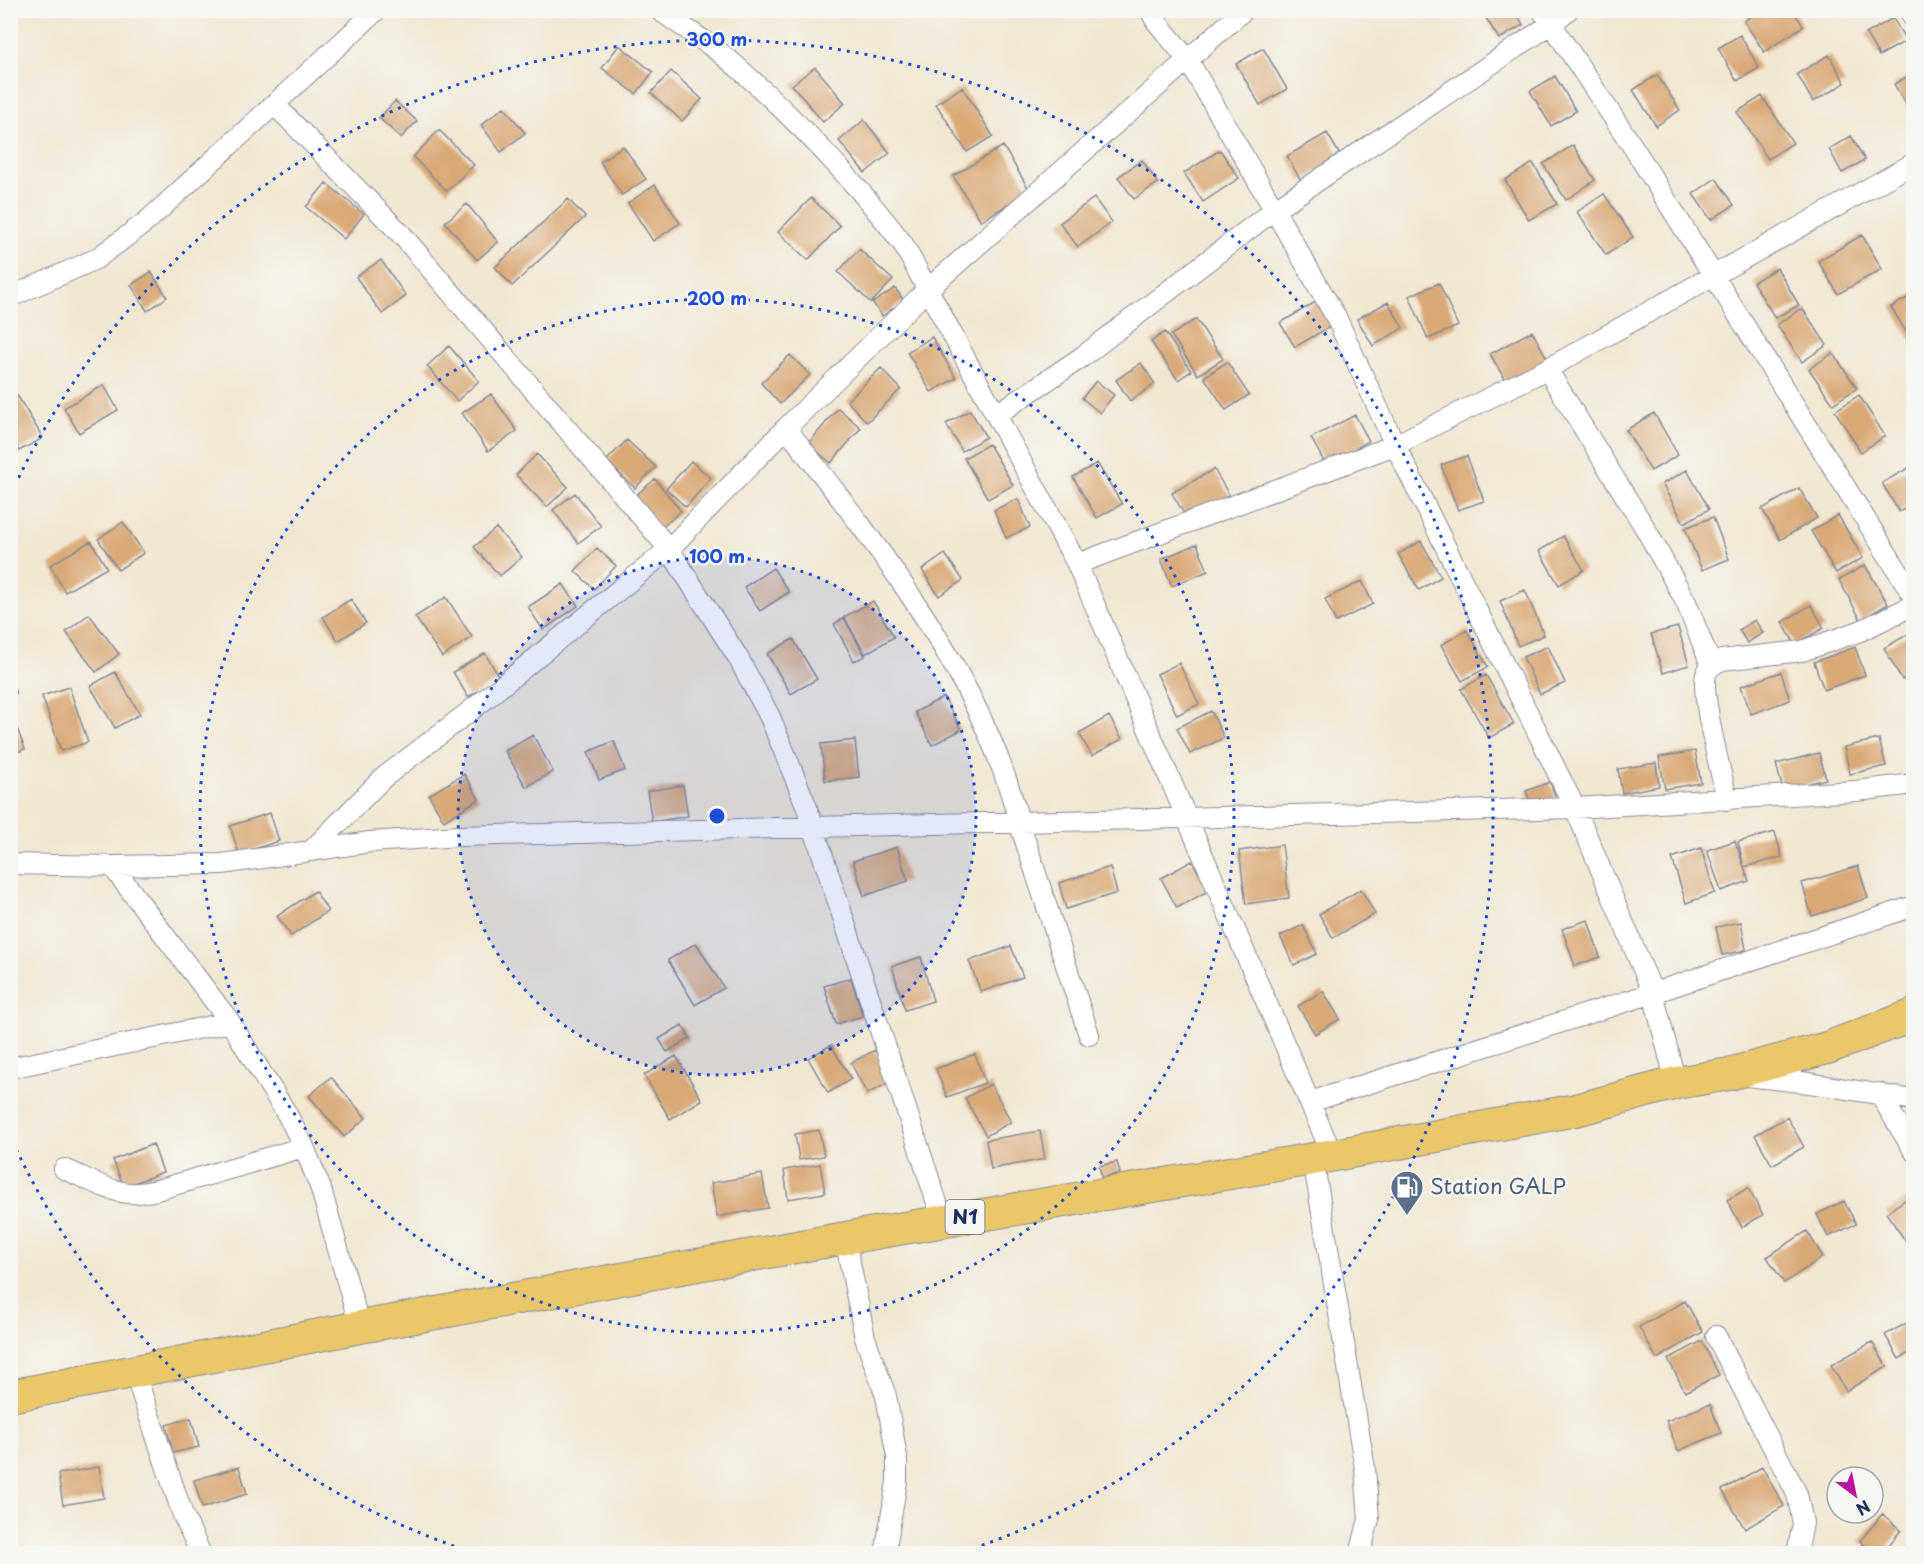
<svg xmlns="http://www.w3.org/2000/svg" width="1924" height="1564" viewBox="0 0 1924 1564" font-family="'Playpen Sans',sans-serif">
<rect width="100%" height="100%" fill="#f6f6f2"/>
<filter id="ink" filterUnits="userSpaceOnUse"><feTurbulence type="fractalNoise" baseFrequency=".0167" numOctaves="2"/><feDisplacementMap in="SourceGraphic" scale="12" xChannelSelector="R" yChannelSelector="G"/><feConvolveMatrix kernelMatrix="1 2 1 2 8 2 1 2 1" color-interpolation-filters="sRGB"/></filter>
<filter id="wash" filterUnits="userSpaceOnUse"><feTurbulence type="fractalNoise" baseFrequency=".008" numOctaves="4" result="noise"/><feDisplacementMap in="SourceGraphic" scale="24" xChannelSelector="R" yChannelSelector="G"/><feGaussianBlur stdDeviation="1.35" result="paint"/><feColorMatrix in="noise" values="0 0 0 0 0 0 0 0 0 0 0 0 0 0 0 0 0 1.4 0 .05"/><feComposite in="paint" operator="in"/></filter>
<g filter="url(#wash)">
<rect width="100%" height="100%" fill="#f2e7d2"/>
<g id="blocks">
<path fill="#d9a977" d="M 1481,10 L 1515,10 L 1523,25 L 1499,39 Z
M 1760,10 L 1793,10 L 1803,26 L 1764,52 L 1744,21 Z
M 1893,18 L 1906,41 L 1879,56 L 1866,34 Z
M 1740,35 L 1759,68 L 1737,81 L 1718,48 Z
M 619,45 L 653,72 L 636,94 L 602,68 Z
M 1263,48 L 1287,89 L 1260,105 L 1236,64 Z
M 1829,55 L 1845,83 L 1813,102 L 1797,74 Z
M 815,67 L 845,103 L 823,122 L 792,85 Z
M 671,71 L 702,99 L 682,121 L 651,93 Z
M 1914,73 L 1914,117 L 1894,84 Z
M 1657,75 L 1680,110 L 1656,126 L 1633,90 Z
M 1555,76 L 1576,111 L 1551,126 L 1530,91 Z
M 962,87 L 993,136 L 967,152 L 936,104 Z
M 1762,96 L 1793,143 L 1768,159 L 1737,112 Z
M 395,101 L 417,121 L 401,138 L 379,118 Z
M 504,107 L 525,133 L 501,152 L 481,125 Z
M 864,120 L 890,153 L 865,173 L 839,141 Z
M 439,130 L 474,165 L 447,191 L 413,157 Z
M 1327,133 L 1341,157 L 1301,181 L 1287,156 Z
M 1851,136 L 1865,160 L 1842,173 L 1829,149 Z
M 1573,145 L 1595,180 L 1566,200 L 1543,164 Z
M 623,146 L 646,179 L 622,195 L 600,162 Z
M 1003,146 L 1030,191 L 981,221 L 953,176 Z
M 1220,150 L 1239,178 L 1203,202 L 1184,173 Z
M 1142,160 L 1158,183 L 1134,199 L 1118,177 Z
M 1533,163 L 1557,204 L 1529,220 L 1505,180 Z
M 1716,178 L 1734,205 L 1711,220 L 1693,194 Z
M 326,183 L 364,214 L 344,239 L 306,207 Z
M 655,185 L 680,223 L 653,241 L 628,203 Z
M 1604,194 L 1633,237 L 1606,255 L 1577,212 Z
M 811,198 L 840,226 L 808,260 L 778,232 Z
M 1094,198 L 1112,222 L 1078,247 L 1060,223 Z
M 568,199 L 585,217 L 512,286 L 495,267 Z
M 467,204 L 498,242 L 477,260 L 445,222 Z
M 1862,235 L 1882,269 L 1838,294 L 1818,261 Z
M 859,249 L 893,280 L 871,303 L 838,272 Z
M 381,260 L 406,296 L 382,314 L 356,277 Z
M 1777,268 L 1799,305 L 1775,318 L 1753,282 Z
M 151,272 L 167,297 L 147,311 L 131,285 Z
M 1439,283 L 1458,326 L 1428,339 L 1409,296 Z
M 895,288 L 904,301 L 882,316 L 873,303 Z
M 1914,294 L 1914,345 L 1891,307 Z
M 1319,300 L 1333,325 L 1295,347 L 1280,323 Z
M 1388,302 L 1403,328 L 1373,346 L 1357,319 Z
M 1802,308 L 1827,345 L 1802,362 L 1777,325 Z
M 1196,319 L 1223,359 L 1198,375 L 1171,335 Z
M 1532,331 L 1549,362 L 1508,385 L 1490,354 Z
M 1165,332 L 1191,371 L 1178,380 L 1151,342 Z
M 932,337 L 956,378 L 931,392 L 907,352 Z
M 449,346 L 479,381 L 457,401 L 427,366 Z
M 1833,353 L 1857,388 L 1833,404 L 1809,369 Z
M 790,355 L 810,375 L 780,404 L 761,383 Z
M 1227,362 L 1249,395 L 1226,410 L 1204,377 Z
M 1141,363 L 1155,384 L 1130,401 L 1116,380 Z
M 881,368 L 901,389 L 867,422 L 847,401 Z
M 1096,381 L 1114,395 L 1100,413 L 1082,398 Z
M 104,385 L 118,410 L 79,433 L 64,408 Z
M 491,394 L 517,431 L 488,451 L 462,413 Z
M 17,395 L 43,438 L 19,451 L 10,436 L 10,399 Z
M 1859,395 L 1885,436 L 1861,452 L 1835,411 Z
M 838,408 L 861,428 L 831,463 L 808,444 Z
M 970,410 L 986,437 L 962,451 L 946,424 Z
M 1654,413 L 1678,455 L 1651,471 L 1626,430 Z
M 1355,415 L 1369,441 L 1326,465 L 1311,438 Z
M 627,440 L 656,467 L 635,488 L 606,461 Z
M 989,444 L 1013,485 L 988,499 L 964,458 Z
M 537,454 L 568,487 L 547,507 L 516,475 Z
M 1467,456 L 1484,501 L 1458,510 L 1441,465 Z
M 691,461 L 711,478 L 686,507 L 666,489 Z
M 1097,463 L 1122,504 L 1097,518 L 1073,477 Z
M 1910,467 L 1914,474 L 1914,504 L 1899,512 L 1882,483 Z
M 1214,469 L 1229,495 L 1187,519 L 1172,493 Z
M 1687,470 L 1709,509 L 1684,523 L 1662,484 Z
M 655,479 L 681,511 L 660,529 L 634,497 Z
M 1799,488 L 1817,518 L 1780,540 L 1762,509 Z
M 575,493 L 601,526 L 578,543 L 553,510 Z
M 1018,499 L 1030,527 L 1006,538 L 994,510 Z
M 1838,515 L 1863,558 L 1836,573 L 1811,531 Z
M 1713,517 L 1729,559 L 1702,570 L 1685,528 Z
M 123,522 L 144,553 L 118,570 L 98,539 Z
M 496,528 L 522,557 L 500,576 L 474,547 Z
M 1563,536 L 1584,570 L 1559,585 L 1539,551 Z
M 91,541 L 107,568 L 65,592 L 50,565 Z
M 1421,541 L 1441,577 L 1419,590 L 1398,554 Z
M 1197,544 L 1208,571 L 1172,586 L 1161,559 Z
M 597,548 L 616,566 L 594,589 L 575,571 Z
M 945,554 L 963,580 L 939,596 L 922,570 Z
M 1865,565 L 1888,604 L 1861,620 L 1839,580 Z
M 773,568 L 789,592 L 760,611 L 744,587 Z
M 1362,581 L 1373,604 L 1336,622 L 1325,599 Z
M 563,584 L 578,606 L 543,630 L 528,607 Z
M 1525,590 L 1544,635 L 1518,646 L 1500,601 Z
M 446,597 L 472,637 L 442,657 L 415,617 Z
M 351,599 L 366,623 L 338,641 L 323,617 Z
M 873,601 L 894,637 L 865,654 L 844,617 Z
M 1811,605 L 1824,628 L 1795,644 L 1782,622 Z
M 89,614 L 119,654 L 96,672 L 66,632 Z
M 844,618 L 865,656 L 854,661 L 834,624 Z
M 1755,620 L 1763,633 L 1747,643 L 1739,630 Z
M 1678,627 L 1689,665 L 1663,673 L 1651,634 Z
M 1467,630 L 1488,667 L 1462,681 L 1441,645 Z
M 1912,632 L 1914,673 L 1902,680 L 1884,648 Z
M 793,639 L 817,679 L 791,694 L 767,654 Z
M 1548,646 L 1565,683 L 1540,694 L 1523,657 Z
M 1855,647 L 1865,675 L 1824,690 L 1814,662 Z
M 485,653 L 500,679 L 468,697 L 453,672 Z
M 1179,663 L 1199,704 L 1177,715 L 1157,674 Z
M 115,672 L 140,714 L 115,728 L 90,686 Z
M 1781,672 L 1790,700 L 1751,714 L 1741,686 Z
M 10,675 L 16,694 L 10,695 Z
M 1486,675 L 1514,724 L 1489,738 L 1461,689 Z
M 69,687 L 88,742 L 61,751 L 42,696 Z
M 944,697 L 961,730 L 932,745 L 915,712 Z
M 10,710 L 25,749 L 10,755 Z
M 1211,711 L 1224,738 L 1190,754 L 1177,728 Z
M 1109,716 L 1122,739 L 1092,756 L 1079,733 Z
M 533,735 L 553,772 L 526,787 L 505,751 Z
M 1879,739 L 1886,766 L 1850,774 L 1844,747 Z
M 855,740 L 859,777 L 825,781 L 821,744 Z
M 614,741 L 625,770 L 599,780 L 588,752 Z
M 1695,751 L 1701,783 L 1665,789 L 1659,757 Z
M 1819,753 L 1826,779 L 1783,790 L 1776,764 Z
M 1656,763 L 1659,786 L 1622,793 L 1618,769 Z
M 464,774 L 479,799 L 444,821 L 429,795 Z
M 1550,782 L 1556,798 L 1533,807 L 1526,791 Z
M 683,785 L 688,816 L 652,822 L 647,791 Z
M 270,813 L 279,841 L 239,854 L 230,826 Z
M 1775,832 L 1782,857 L 1744,867 L 1738,842 Z
M 1735,841 L 1749,881 L 1721,891 L 1707,850 Z
M 1282,845 L 1289,898 L 1246,904 L 1239,851 Z
M 897,847 L 908,881 L 864,896 L 853,861 Z
M 1701,848 L 1715,893 L 1686,903 L 1672,858 Z
M 1192,861 L 1208,891 L 1177,908 L 1161,878 Z
M 1858,866 L 1868,898 L 1812,916 L 1802,883 Z
M 1110,867 L 1117,893 L 1066,909 L 1059,883 Z
M 1361,889 L 1375,914 L 1333,938 L 1319,914 Z
M 315,891 L 328,911 L 291,936 L 277,916 Z
M 1588,920 L 1600,957 L 1575,966 L 1562,929 Z
M 1741,922 L 1746,950 L 1722,955 L 1716,927 Z
M 1303,925 L 1317,954 L 1294,965 L 1280,936 Z
M 696,943 L 724,988 L 695,1005 L 668,960 Z
M 1011,946 L 1023,977 L 981,992 L 969,961 Z
M 921,957 L 933,1001 L 905,1010 L 892,966 Z
M 851,978 L 863,1016 L 836,1024 L 824,986 Z
M 1323,991 L 1340,1019 L 1315,1034 L 1298,1006 Z
M 682,1025 L 690,1038 L 667,1052 L 659,1039 Z
M 831,1045 L 851,1079 L 828,1093 L 808,1058 Z
M 875,1050 L 892,1081 L 867,1094 L 851,1063 Z
M 975,1054 L 985,1083 L 947,1097 L 936,1069 Z
M 676,1056 L 702,1100 L 670,1119 L 644,1075 Z
M 331,1077 L 366,1118 L 344,1137 L 309,1096 Z
M 991,1084 L 1011,1122 L 986,1136 L 965,1098 Z
M 1787,1117 L 1804,1147 L 1772,1165 L 1755,1135 Z
M 819,1130 L 824,1156 L 799,1160 L 795,1134 Z
M 1040,1131 L 1045,1159 L 991,1169 L 986,1140 Z
M 153,1144 L 163,1172 L 124,1187 L 113,1160 Z
M 1117,1162 L 1120,1173 L 1102,1178 L 1099,1166 Z
M 820,1164 L 825,1193 L 788,1199 L 784,1170 Z
M 762,1174 L 768,1208 L 717,1217 L 711,1183 Z
M 1748,1188 L 1763,1215 L 1742,1227 L 1727,1200 Z
M 1912,1195 L 1914,1198 L 1914,1253 L 1886,1213 Z
M 1844,1201 L 1856,1224 L 1828,1237 L 1817,1214 Z
M 1807,1231 L 1823,1257 L 1784,1283 L 1767,1257 Z
M 1685,1301 L 1703,1332 L 1657,1359 L 1639,1327 Z
M 1914,1319 L 1914,1350 L 1899,1359 L 1885,1335 Z
M 1702,1341 L 1719,1375 L 1685,1392 L 1668,1359 Z
M 1872,1342 L 1887,1367 L 1846,1391 L 1831,1365 Z
M 1710,1404 L 1721,1433 L 1678,1451 L 1666,1421 Z
M 191,1418 L 199,1447 L 173,1453 L 166,1425 Z
M 99,1467 L 104,1498 L 63,1505 L 58,1474 Z
M 239,1467 L 247,1494 L 202,1508 L 194,1480 Z
M 1762,1467 L 1784,1506 L 1745,1529 L 1722,1490 Z
M 1882,1514 L 1901,1530 L 1882,1554 L 1875,1554 L 1860,1541 Z"/>
</g>
</g>
<g filter="url(#ink)">
<use href="#blocks" fill-opacity="0" stroke="#868b98" stroke-width="1.5"/>
<g fill="none" stroke-linecap="round" stroke-linejoin="round">
<defs>
<path id="street" d="M 659,10 C 688,30 718,49 744,73 C 801,125 856,182 903,244 L 1077,564 L 1332,1154
M 1150,10 L 1156,21 L 1188,60 L 1336,317 L 1395,445 L 1575,808 L 1653,993 L 1676,1083
M 1542,10 L 1635,150 L 1914,597
M 1909,10 L 1914,19
M 275,105 L 401,234 L 669,549 L 737,656 L 770,717 L 806,805 L 943,1221
M 10,297 L 96,259 L 146,222 L 377,10
M 1547,369 L 1645,528 L 1686,602 L 1711,665
M 997,414 L 1082,357 L 1274,210 L 1551,24 L 1568,10
M 786,428 C 877,545 982,676 1019,822 L 1089,1035
M 1077,564 L 1395,445 L 1547,369 L 1914,163
M 1727,800 C 1722,775 1700,695 1706,675 C 1708,667 1714,664 1722,660 L 1802,651 L 1860,631 L 1914,605
M 313,849 L 383,778 L 483,701 L 669,549 L 786,428 L 927,290 L 1244,10
M 10,864 L 112,866 L 222,864 L 370,842 L 459,836 L 1575,808 L 1856,791 L 1914,784
M 112,866 L 230,1022 L 287,1114 L 304,1147 L 321,1189 L 360,1327
M 10,1068 L 230,1022
M 1747,1076 L 1809,1083 L 1914,1100
M 1879,1093 L 1914,1151
M 1310,1102 L 1653,993 L 1914,906
M 1313,1159 L 1365,1469 L 1369,1519 L 1360,1554
M 64,1169 C 84,1177 107,1191 128,1193 C 138,1194 148,1192 157,1190 L 304,1147
M 845,1238 L 865,1338 L 886,1396 L 897,1457 L 897,1481 L 885,1554
M 1716,1336 L 1797,1494 L 1803,1523 L 1797,1554
M 134,1371 L 183,1515 L 201,1554"/>
<path id="primary" d="M 10,1396 L 360,1327 L 845,1238 L 1313,1159 L 1576,1110 L 1676,1083 L 1729,1074 L 1827,1048 L 1914,1015"/>
</defs>
<use href="#street" stroke="#868b98" stroke-width="22"/>
<use href="#primary" stroke="#868b98" stroke-width="34"/>
<use href="#street" stroke="#fff" stroke-width="20"/>
<use href="#primary" stroke="#eac769" stroke-width="32"/>
</g>
</g>
<circle cx="717" cy="816" r="259" fill="#1d4ed8" fill-opacity=".12"/>
<g fill="none" stroke="#1d4ed8" stroke-width="3" stroke-dasharray="3 6">
<circle cx="717" cy="816" r="259"/>
<circle cx="717" cy="816" r="517"/>
<path d="M471 1552A776 776 0 0 1 11 1138M11 494A776 776 0 1 1 963 1552"/>
</g>
<defs>
<symbol id="fuel-pin" viewBox="-11 -11 22 30"><path d="M0 17L-7.5 6A9.5 9.5 0 1 1 7.5 6Z" fill="#5c6f8a" stroke="#f6f6f2"/><path d="M-5.5-6h7V0h2V4h1.3V-2.5L3-4.5l.8-.8L6-3V5H2.5V1h-1V6h-7ZM-4.2-4.7v3.2H.2V-4.7Z" fill="#fff"/></symbol>
</defs>
<g fill-rule="evenodd">
<use href="#fuel-pin" x="1388" y="1168" width="38" height="52"/>
</g>
<g text-anchor="middle" stroke-width="5" stroke-linejoin="round" paint-order="stroke">
<rect fill="#f6f6f2" stroke="#5d6b8a" stroke-width="1.5" x="945.5" y="1200" width="39" height="34" rx="4.5"/>
<g font-size="20" font-weight="bold" fill="#1b2f5e">
<text x="965" y="1224">N1</text>
</g>
<g font-size="21" fill="#4e5e75" stroke="#f6f6f2" text-anchor="start">
<text x="1430" y="1194">Station GALP</text>
</g>
</g>
<circle cx="717" cy="816" r="9" fill="#1d4ed8" stroke="#f6f6f2" stroke-width="3"/>
<g font-size="18" text-anchor="middle" font-weight="bold" fill="#1d4ed8" stroke="#f6f6f2" stroke-width="5" stroke-linejoin="round" paint-order="stroke">
<text x="717" y="46">300 m</text>
<text x="717" y="305">200 m</text>
<text x="717" y="563">100 m</text>
</g>
<rect width="1924" height="1564" fill="none" stroke="#f6f6f2" stroke-width="36"/>
<g transform="translate(1855 1495) rotate(148)"><circle r="28" fill="#f6f6f2" stroke="#9ea6b7" stroke-width="1.5"/>
<path d="M0-4.5L10 22L0 15L-10 22Z" fill="#b5179e"/>
<text y="-9" font-size="16" font-weight="bold" text-anchor="middle" fill="#1b2f5e">N</text>
</g>
</svg>
